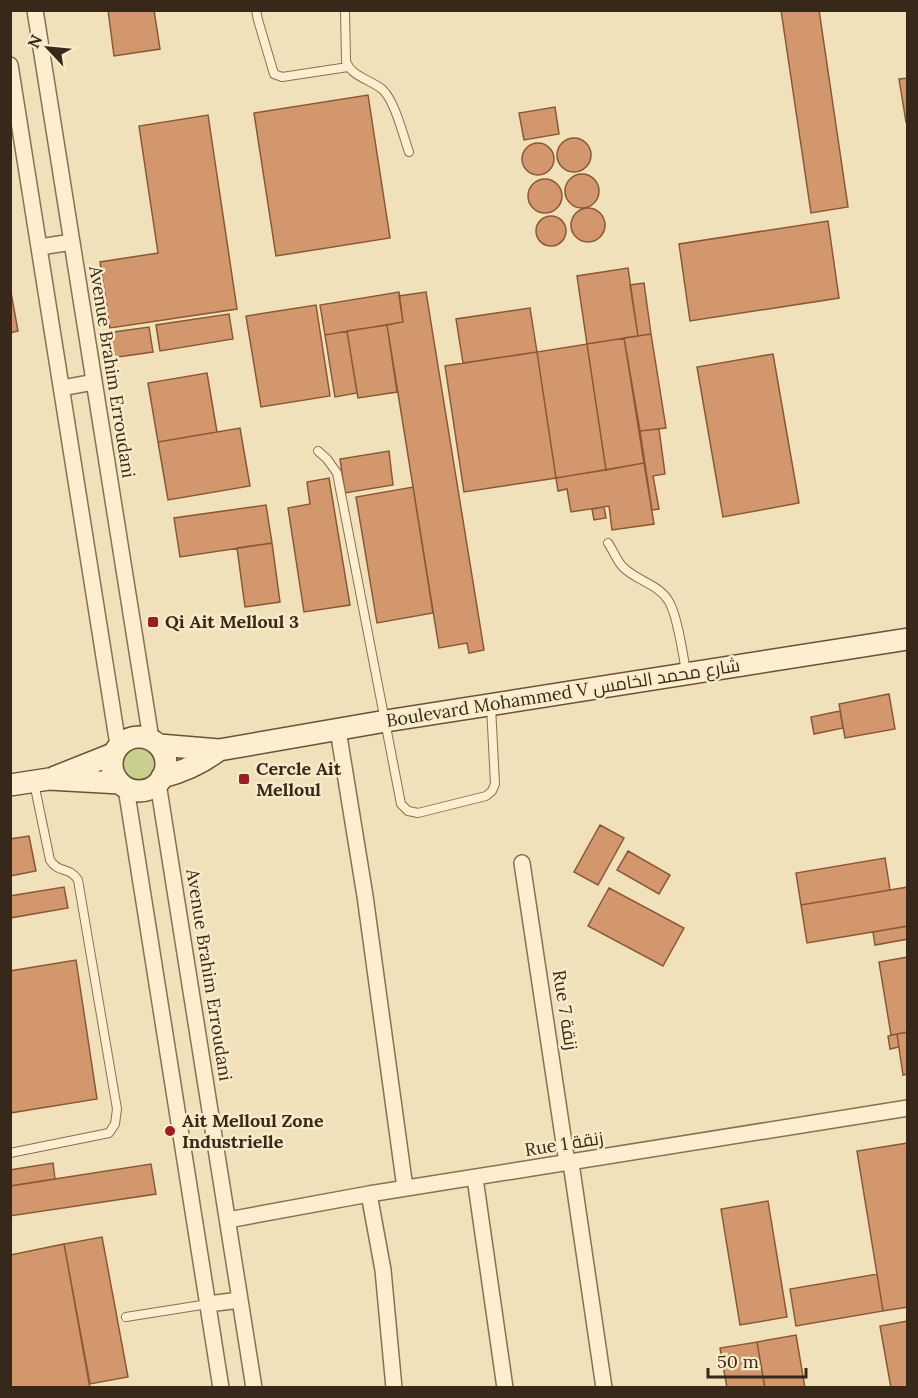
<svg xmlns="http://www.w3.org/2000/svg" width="918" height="1398" viewBox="0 0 918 1398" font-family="Lora,Cairo,serif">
<rect width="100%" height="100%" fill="#f1e1ba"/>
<path fill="#c8d08e" d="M120 765a19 19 0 1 1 38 0a19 19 0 1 1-38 0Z"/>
<path fill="#d3976d" stroke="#8a5837" stroke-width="1.5" d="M 108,10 L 154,10 L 160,49 L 114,56 Z
M 781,10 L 819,10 L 848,207 L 811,213 Z
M 908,78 L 908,122 L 906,122 L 899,79 Z
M 368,95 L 390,238 L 276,256 L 254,113 Z
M 555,107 L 559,134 L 524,140 L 519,113 Z
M 208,115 L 237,309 L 110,328 L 100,262 L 158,253 L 139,126 Z
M557 155a17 17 0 1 1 34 0a17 17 0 1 1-34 0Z
M522 159a16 16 0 1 1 32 0a16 16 0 1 1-32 0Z
M565 191a17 17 0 1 1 34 0a17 17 0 1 1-34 0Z
M528 196a17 17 0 1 1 34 0a17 17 0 1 1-34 0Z
M571 225a17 17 0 1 1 34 0a17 17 0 1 1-34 0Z
M536 231a15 15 0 1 1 30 0a15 15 0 1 1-30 0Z
M 828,221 L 839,298 L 690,321 L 679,244 Z
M 628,268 L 638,336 L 587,344 L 577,276 Z
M 644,283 L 651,334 L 638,336 L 630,285 Z
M 10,287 L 18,331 L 10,333 Z
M 399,292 L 403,322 L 325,335 L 320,305 Z
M 426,292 L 484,650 L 469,653 L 467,643 L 439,648 L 387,325 L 403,322 L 399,296 Z
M 316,305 L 330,396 L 261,407 L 246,316 Z
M 530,308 L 537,352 L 463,363 L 456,319 Z
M 229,314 L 233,339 L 160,351 L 156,325 Z
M 387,325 L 397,392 L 358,398 L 347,331 Z
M 149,327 L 153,352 L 111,358 L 107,333 Z
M 347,331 L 357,393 L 335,397 L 325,335 Z
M 651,334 L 666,428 L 640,431 L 624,338 Z
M 624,338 L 644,463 L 606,470 L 587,344 Z
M 587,344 L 606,470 L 556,478 L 537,352 Z
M 537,352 L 556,478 L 464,492 L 445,366 Z
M 773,354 L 799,503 L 723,517 L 697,367 Z
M 207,373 L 217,432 L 158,442 L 148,383 Z
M 240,428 L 250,486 L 168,500 L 158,442 Z
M 659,429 L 665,474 L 653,476 L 659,509 L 652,510 L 640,431 Z
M 389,451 L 393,485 L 345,493 L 340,459 Z
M 644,463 L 654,524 L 612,530 L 609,506 L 571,512 L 567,489 L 558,491 L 556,478 Z
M 329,478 L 350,605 L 304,612 L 288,508 L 310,504 L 307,482 Z
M 413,487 L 433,613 L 377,623 L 356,497 Z
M 266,505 L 272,543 L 180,557 L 174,518 Z
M 604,507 L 606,518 L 594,520 L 592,509 Z
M 272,543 L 280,602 L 245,607 L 237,548 Z
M 889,694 L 895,729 L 845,738 L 839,704 Z
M 840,711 L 843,728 L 814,734 L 811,717 Z
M 600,825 L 624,838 L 598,885 L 574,872 Z
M 29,836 L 36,871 L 10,876 L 10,839 Z
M 628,851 L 670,875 L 659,894 L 617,870 Z
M 885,858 L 890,890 L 801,905 L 796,873 Z
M 64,887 L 68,908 L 10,918 L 10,896 Z
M 908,887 L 908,926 L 807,943 L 801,905 Z
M 609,888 L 684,928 L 663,966 L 588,926 Z
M 908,926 L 908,939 L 875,945 L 873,932 Z
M 908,957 L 908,1032 L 891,1035 L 879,962 Z
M 76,960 L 97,1099 L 10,1113 L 10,971 Z
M 908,1032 L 908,1074 L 903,1075 L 897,1034 Z
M 897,1034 L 899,1047 L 890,1049 L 888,1036 Z
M 908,1143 L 908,1307 L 883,1311 L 857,1151 Z
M 53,1163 L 55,1179 L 10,1186 L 10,1170 Z
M 151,1164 L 156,1194 L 10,1216 L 10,1186 Z
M 768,1201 L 787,1317 L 740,1325 L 721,1209 Z
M 102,1237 L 128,1377 L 90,1384 L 64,1244 Z
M 64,1244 L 90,1388 L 10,1388 L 10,1255 Z
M 877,1274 L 883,1311 L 796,1326 L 790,1289 Z
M 908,1321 L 908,1388 L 891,1388 L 880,1326 Z
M 796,1335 L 805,1388 L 765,1388 L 757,1342 Z
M 757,1342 L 765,1388 L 727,1388 L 720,1348 Z"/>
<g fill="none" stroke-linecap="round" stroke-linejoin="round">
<defs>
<path id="service" d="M 256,10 L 258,20 L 274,74 L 282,77 L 348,67
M 345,10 L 346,61 C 351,77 372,80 383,90 C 395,102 403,135 409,152
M 318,451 L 327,459 L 337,473 L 401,804 L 408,811 L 418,813 L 486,796 L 492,791 L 495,784 L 491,706
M 608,543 C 613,550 617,561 623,567 C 635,580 658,584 668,600 C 677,613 683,654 686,672
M 10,1153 L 109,1133 L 115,1124 L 117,1109 L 78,880 C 69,866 59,874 50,860 L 34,783
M 126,1317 L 208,1304"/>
<path id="minor" d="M 35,10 L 151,739
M 10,65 L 118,745
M 40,247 L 72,242
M 62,388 L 94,382
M 338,730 L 365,896 L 405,1188
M 158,783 L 254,1388
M 126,788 L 221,1388
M 522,863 L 567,1163
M 571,1163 L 604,1388
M 475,1178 L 505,1388
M 369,1194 L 383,1270 L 394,1388
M 228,1220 L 369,1194 L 908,1108
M 208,1304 L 240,1300"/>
<path id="secondary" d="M112 764a27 27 0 1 1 54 0a27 27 0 1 1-54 0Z
M 159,745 L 219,750 L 386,721 L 908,639
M 55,777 L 113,754
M 162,777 C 182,772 202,763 219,750
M 10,785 L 49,779 L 120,783"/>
</defs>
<use href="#service" stroke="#897053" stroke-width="10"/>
<use href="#minor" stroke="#897053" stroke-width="18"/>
<use href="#secondary" stroke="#6b5137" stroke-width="24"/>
<use href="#service" stroke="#fceece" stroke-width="8"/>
<use href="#minor" stroke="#fceece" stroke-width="15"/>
<use href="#secondary" stroke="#fceece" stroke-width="21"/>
</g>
<g fill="#9d1e20" stroke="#f8ebca" stroke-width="2">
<rect x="147" y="616" width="12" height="12" rx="3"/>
<rect x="238" y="773" width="12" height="12" rx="3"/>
<circle cx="170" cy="1131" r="6"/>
</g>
<g text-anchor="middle" stroke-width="5" stroke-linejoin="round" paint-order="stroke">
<g font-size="18" fill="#37281a" stroke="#f8ebca">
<text transform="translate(112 372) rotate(81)" y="6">Avenue Brahim Erroudani</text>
<text transform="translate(563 693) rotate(-9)" y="6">Boulevard Mohammed V شارع محمد الخامس</text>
<text transform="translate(209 975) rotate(81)" y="6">Avenue Brahim Erroudani</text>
<text transform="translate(565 1010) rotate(81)" y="6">Rue 7 زنقة</text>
<text transform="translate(564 1144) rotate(-9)" y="6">Rue 1 زنقة</text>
</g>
<g font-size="18" font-weight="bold" fill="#37281a" stroke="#f8ebca" text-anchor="start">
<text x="165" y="628">Qi Ait Melloul 3</text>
<text x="256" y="775">Cercle Ait<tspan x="256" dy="21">Melloul</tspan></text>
<text x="182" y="1127">Ait Melloul Zone<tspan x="182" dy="21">Industrielle</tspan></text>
</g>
</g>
<rect width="918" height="1398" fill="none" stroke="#37281a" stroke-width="24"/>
<g transform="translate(48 48) rotate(296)" stroke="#f8ebca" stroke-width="4.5" paint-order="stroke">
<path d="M0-4.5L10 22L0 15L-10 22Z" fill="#37281a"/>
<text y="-9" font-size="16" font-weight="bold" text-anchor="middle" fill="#37281a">N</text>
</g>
<path d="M708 1368v9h98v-9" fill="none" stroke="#37281a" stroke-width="3"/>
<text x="717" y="1368" font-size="18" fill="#37281a" stroke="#f8ebca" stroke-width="4.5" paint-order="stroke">50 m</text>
</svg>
